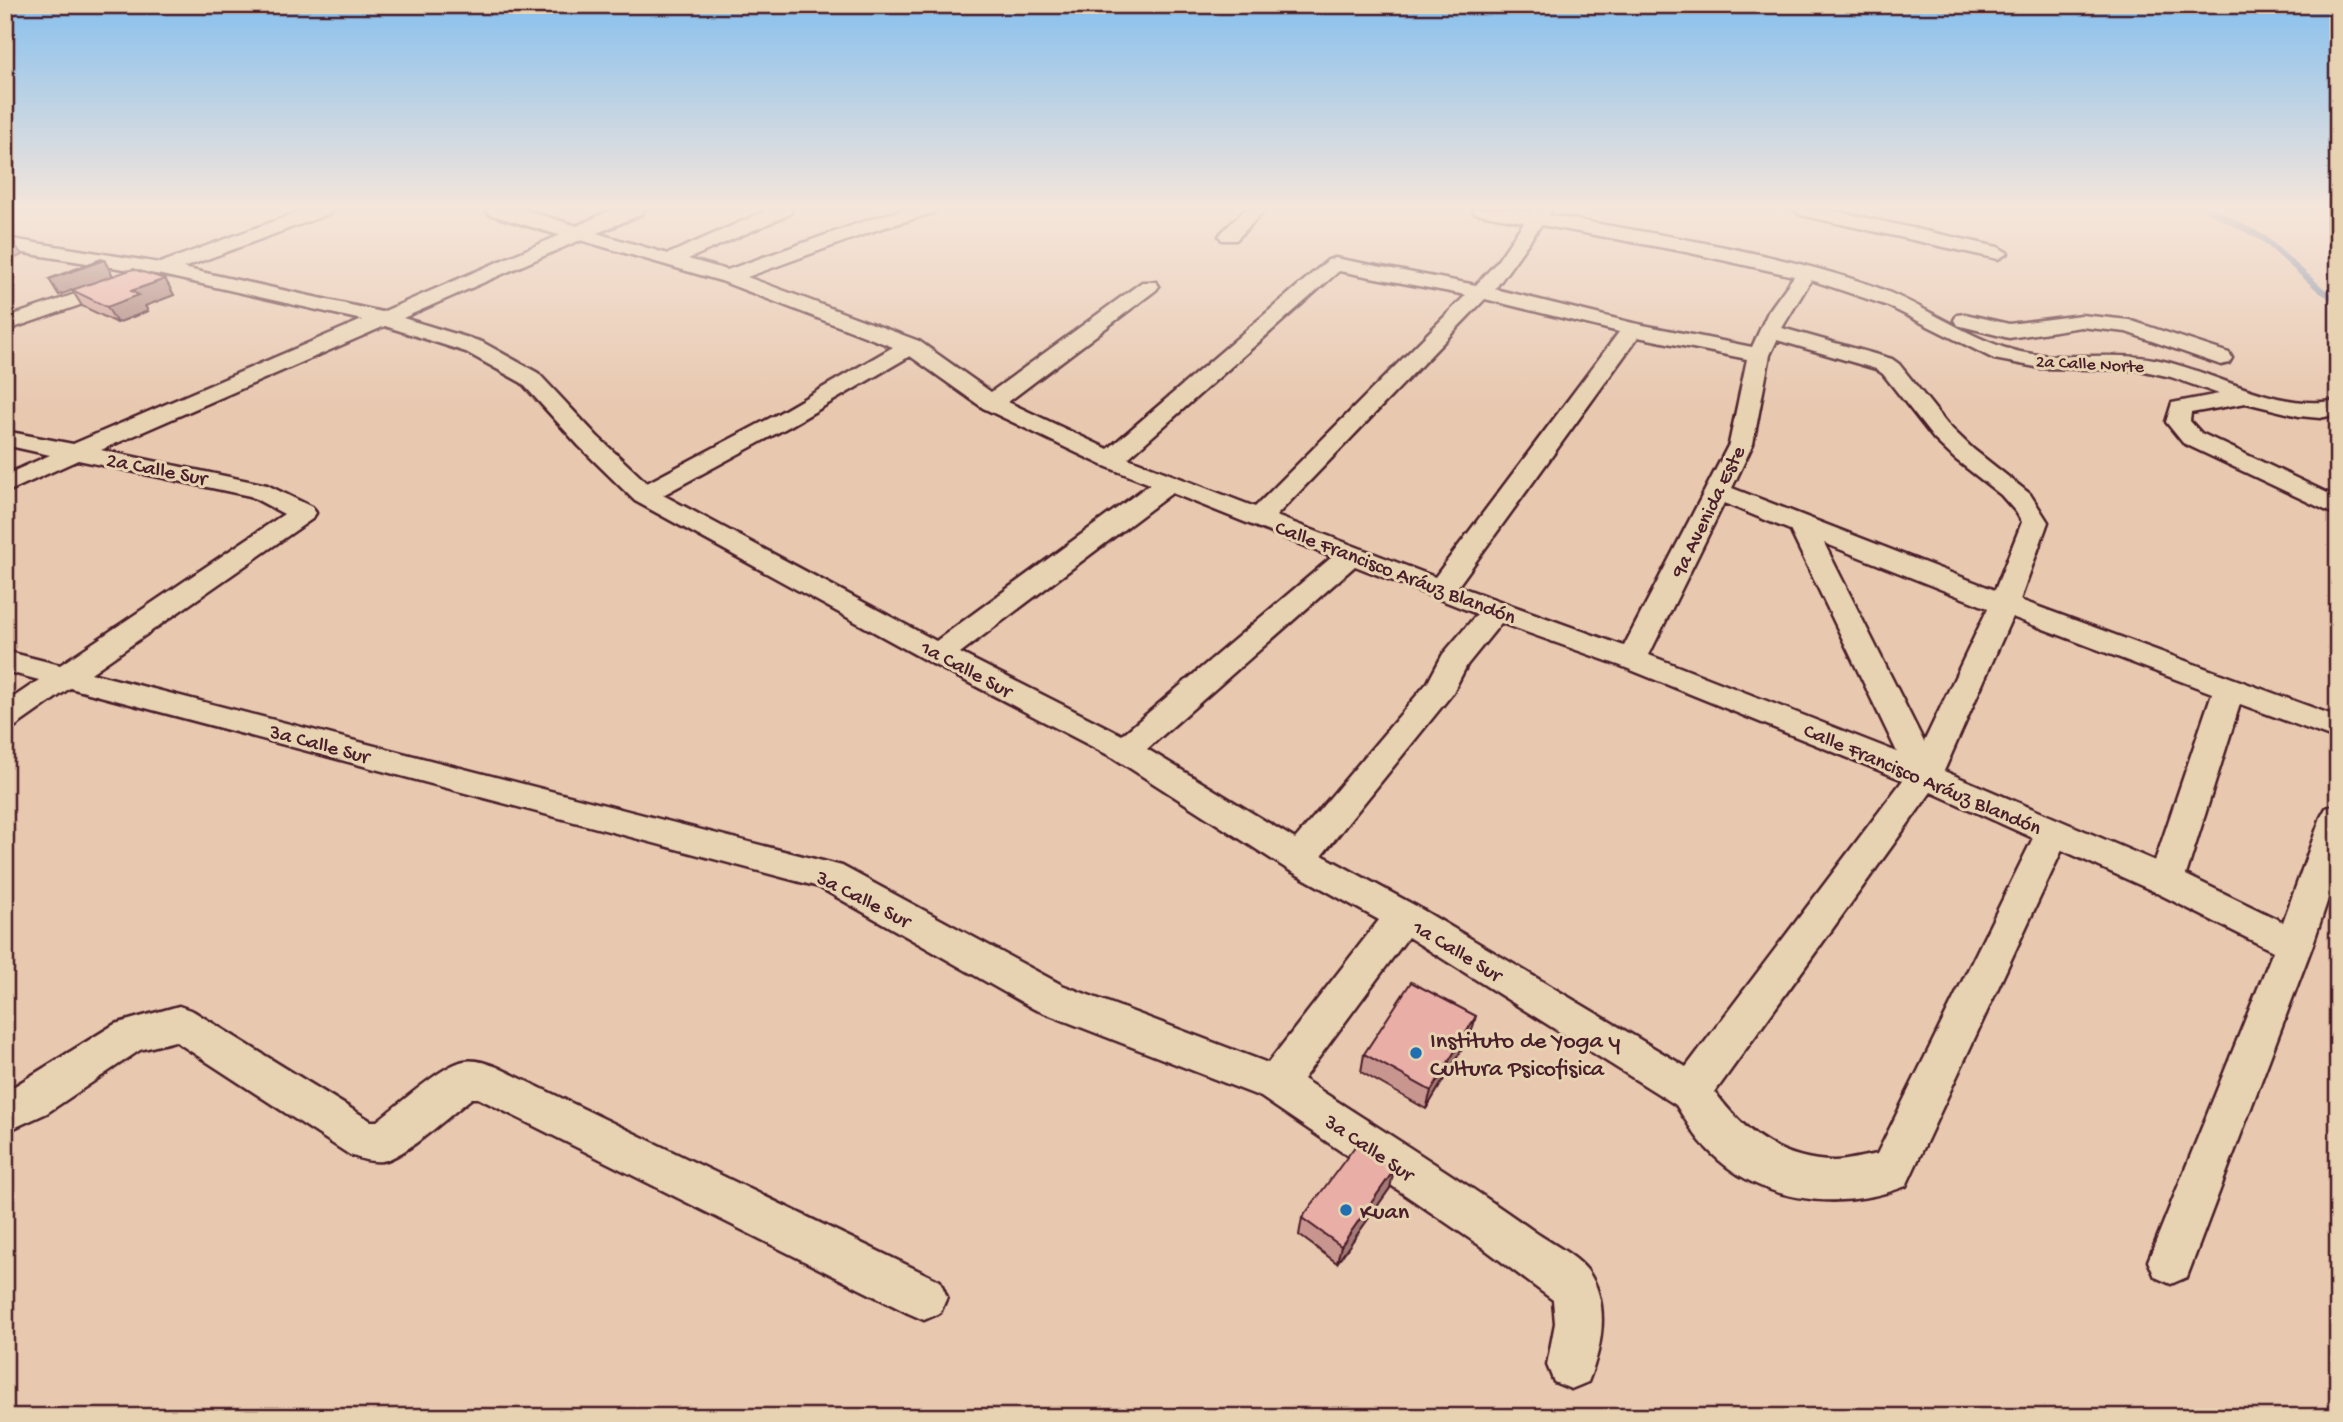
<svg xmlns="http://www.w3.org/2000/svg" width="2343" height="1422" viewBox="0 0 2343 1422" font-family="'Gochi Hand',sans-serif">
<rect width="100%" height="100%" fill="#e8c8af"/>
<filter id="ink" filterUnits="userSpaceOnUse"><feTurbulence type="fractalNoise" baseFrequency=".0143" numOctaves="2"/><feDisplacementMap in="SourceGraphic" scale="14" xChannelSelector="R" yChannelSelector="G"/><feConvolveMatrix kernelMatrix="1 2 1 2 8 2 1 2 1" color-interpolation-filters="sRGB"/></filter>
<g filter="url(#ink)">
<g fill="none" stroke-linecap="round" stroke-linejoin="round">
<path stroke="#798aa6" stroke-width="6" d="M 2208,209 L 2263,238 L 2321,290 L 2338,300"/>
<defs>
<path id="minor" d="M 307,209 L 333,209 L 331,213 L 183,268 L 382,312 L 572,230 L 579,228 L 668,254 L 770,209 L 792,209 L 790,214 L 688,259 L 727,270 L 865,221 L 906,209 L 935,209 L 933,213 L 879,229 L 747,277 L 919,341 L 991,392 L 1142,282 L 1156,282 L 1159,286 L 1156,290 L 1008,402 L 1108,449 L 1328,260 L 1335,258 L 1476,285 L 1496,263 L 1524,222 L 1474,213 L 1472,209 L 1512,209 L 1531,212 L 1534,209 L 1552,209 L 1548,215 C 1655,234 1765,250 1868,284 C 1918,301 1964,336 2012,350 C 2060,363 2111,350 2159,360 C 2219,373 2276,412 2338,400 L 2338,414 L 2320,418 L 2299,416 L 2246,403 L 2191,413 L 2190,421 L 2201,433 L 2338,498 L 2338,516 L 2183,443 L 2166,422 L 2172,403 L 2219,394 L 2171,377 L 2140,370 L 2041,368 L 1994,359 L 1888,306 L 1811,280 L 1782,328 L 1892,359 L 1899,364 L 1947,424 L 1973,449 L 2030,494 L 2048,522 L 2020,600 L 2338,717 L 2338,740 L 2240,704 L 2186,875 L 2283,922 L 2321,817 L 2326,808 L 2338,804 L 2338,869 L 2313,944 L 2187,1277 L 2171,1284 L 2155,1277 L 2148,1261 L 2273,951 L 2153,891 L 2062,850 L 1906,1186 C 1836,1214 1751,1202 1700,1141 C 1691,1130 1684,1117 1676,1105 L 1408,937 L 1303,1079 C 1381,1130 1460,1178 1535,1232 C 1551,1243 1575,1255 1587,1270 C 1611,1303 1602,1348 1588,1382 L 1571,1389 L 1554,1382 L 1547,1365 L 1555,1323 L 1553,1300 L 1482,1247 L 1261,1097 L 1034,1009 L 819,887 L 70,688 L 16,726 L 5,729 L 5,703 L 39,680 L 5,671 L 5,651 L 60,665 L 284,514 L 250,496 L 78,460 L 5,493 L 5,475 L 50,455 L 5,445 L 5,431 L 73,444 L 362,320 L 162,275 L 5,250 L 5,238 L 160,263 ZM 1541,225 L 1686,252 L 1794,276 L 1768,312 L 1752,347 L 1633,323 L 1495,289 ZM 580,240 L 721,281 L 893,347 L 774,416 L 647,483 L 597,436 L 538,373 L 482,342 L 403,318 ZM 1339,271 L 1466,295 L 1255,507 L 1128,458 ZM 1485,299 L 1619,332 L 1435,577 L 1276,516 ZM 385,326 L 466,352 L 522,383 L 579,446 L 635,501 L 927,661 L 1114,758 L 1287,869 L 1379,920 L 1268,1063 L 1062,985 L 842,866 L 91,673 L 312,519 L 316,513 L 312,507 L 267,485 L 101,450 ZM 1638,337 L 1747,359 L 1729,444 L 1624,646 L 1458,586 ZM 1777,340 L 1876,369 L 1883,374 L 1934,439 L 1955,459 L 2001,495 L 2016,512 L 2022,522 L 1995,590 L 1732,488 L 1753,444 L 1770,355 ZM 910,356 L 983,408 L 1102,465 L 1150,484 L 936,641 L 663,495 L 790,426 ZM 1172,493 L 1332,557 L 1122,735 L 960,653 ZM 1724,503 L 1790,530 L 1897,752 L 1649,655 ZM 1824,543 L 1988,608 L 1924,742 ZM 1355,566 L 1477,614 L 1443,654 L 1428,682 L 1295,839 L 1147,749 ZM 2012,617 L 2212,693 L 2155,861 L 1944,771 ZM 1501,623 L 1621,666 L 1903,780 L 1686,1067 L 1416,906 L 1322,855 L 1452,694 L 1467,665 ZM 1931,792 L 2033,838 L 1877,1154 C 1864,1156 1848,1161 1834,1161 C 1782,1160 1744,1133 1715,1092 Z
M 1246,209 L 1266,209 L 1236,240 L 1222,240 L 1219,236 L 1222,232 Z
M 1792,209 L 1826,209 L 1998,247 L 2008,253 L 1998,259 L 1801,215 Z
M 119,279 L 126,281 L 129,285 L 126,289 L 5,331 L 5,318 Z
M 1965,314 L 2009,324 L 2081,315 L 2129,320 L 2229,353 L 2232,358 L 2229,363 L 2221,365 L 2126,332 L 2081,327 L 2009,338 L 1957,325 L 1954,320 L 1957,315 Z
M 179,1006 L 193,1011 L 371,1121 L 377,1121 C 396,1107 442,1065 464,1061 C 475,1059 486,1063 497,1067 L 940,1281 L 947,1297 L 940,1313 L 924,1320 L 908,1313 L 478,1098 L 472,1098 C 452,1113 404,1158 382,1161 C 370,1162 361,1159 350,1155 L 175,1041 L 140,1050 L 47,1113 L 5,1132 L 5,1092 L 115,1024 Z"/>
<path id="tertiary" d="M 486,209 L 521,209 L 577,226 L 614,209 L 644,209 L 641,214 L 579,241 L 489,214 Z"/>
</defs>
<use href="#minor" stroke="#4a1f2b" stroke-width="5"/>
<use href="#tertiary" stroke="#4a1f2b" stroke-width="6"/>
<use href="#minor" fill="#e7d2b1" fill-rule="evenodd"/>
<use href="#tertiary" fill="#e7d2b1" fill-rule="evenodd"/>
</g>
<path fill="#c8968f" stroke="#4a1f2b" stroke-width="2" d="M 104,260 L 113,276 L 165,279 L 174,295 L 145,306 L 148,311 L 117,323 L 82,306 L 72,290 L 59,295 L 49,279 Z
M 1471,1034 L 1426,1109 L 1361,1072 L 1364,1054 Z
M 1390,1188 L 1337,1263 L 1299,1235 L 1302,1218 Z"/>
<path fill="#a37a74" stroke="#4a1f2b" stroke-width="2" d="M 14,243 L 22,255 L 5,263 L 5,247 Z
M 104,260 L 113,276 L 59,295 L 49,279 Z
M 165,279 L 174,295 L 145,306 L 148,311 L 117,323 L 107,307 L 131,291 Z
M 1476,1016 L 1471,1034 L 1426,1109 L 1431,1091 Z
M 1394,1170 L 1390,1188 L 1337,1263 L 1341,1246 Z"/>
<path fill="#e9afa6" stroke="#4a1f2b" stroke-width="2" d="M 5,240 L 14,243 L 5,247 Z
M 101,259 L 104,260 L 49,279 Z
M 133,269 L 165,279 L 131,291 L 139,295 L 107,307 L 72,290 Z
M 1411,982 L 1476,1016 L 1431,1091 L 1364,1054 Z
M 1356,1145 L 1394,1170 L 1341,1246 L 1302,1218 Z"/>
</g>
<linearGradient id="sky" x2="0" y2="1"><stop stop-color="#88c0ee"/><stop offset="0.51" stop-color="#f5e6db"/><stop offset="1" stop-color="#f5e6db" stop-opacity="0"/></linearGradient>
<rect width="2343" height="408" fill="url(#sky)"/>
<g fill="#1f6fb2" stroke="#e7d2b1" stroke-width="2.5">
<circle cx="1416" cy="1053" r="7"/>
<circle cx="1346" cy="1210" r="7"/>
</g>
<g text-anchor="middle" stroke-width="6" stroke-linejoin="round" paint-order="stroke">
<g font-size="18" fill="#4a1f2b" stroke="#e7d2b1">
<text transform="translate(2090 363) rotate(3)" y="6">2a Calle Norte</text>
</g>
<g font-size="21" fill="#4a1f2b" stroke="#e7d2b1">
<text transform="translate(157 468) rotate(11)" y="7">2a Calle Sur</text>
<text transform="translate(1707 511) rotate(-64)" y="7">9a Avenida Este</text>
<text transform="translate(1396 571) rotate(21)" y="7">Calle Francisco Aráuz Blandón</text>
<text transform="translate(967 668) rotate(28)" y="7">1a Calle Sur</text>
<text transform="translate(320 743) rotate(15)" y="7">3a Calle Sur</text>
<text transform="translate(1923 778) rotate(23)" y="7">Calle Francisco Aráuz Blandón</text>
<text transform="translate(864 898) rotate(27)" y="7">3a Calle Sur</text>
<text transform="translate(1458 950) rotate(31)" y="7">1a Calle Sur</text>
<text transform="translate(1370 1147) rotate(34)" y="7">3a Calle Sur</text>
</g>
<g font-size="24" fill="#4a1f2b" stroke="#e7d2b1" text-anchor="start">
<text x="1430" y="1047">Instituto de Yoga y<tspan x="1430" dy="28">Cultura Psicofisica</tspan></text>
<text x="1360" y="1218">Kuan</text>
</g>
</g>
<rect width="2343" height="1422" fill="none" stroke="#e7d2b1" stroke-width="28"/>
<rect x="14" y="14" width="2315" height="1394" fill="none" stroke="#4a1f2b" stroke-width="2.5" filter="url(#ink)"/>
</svg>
